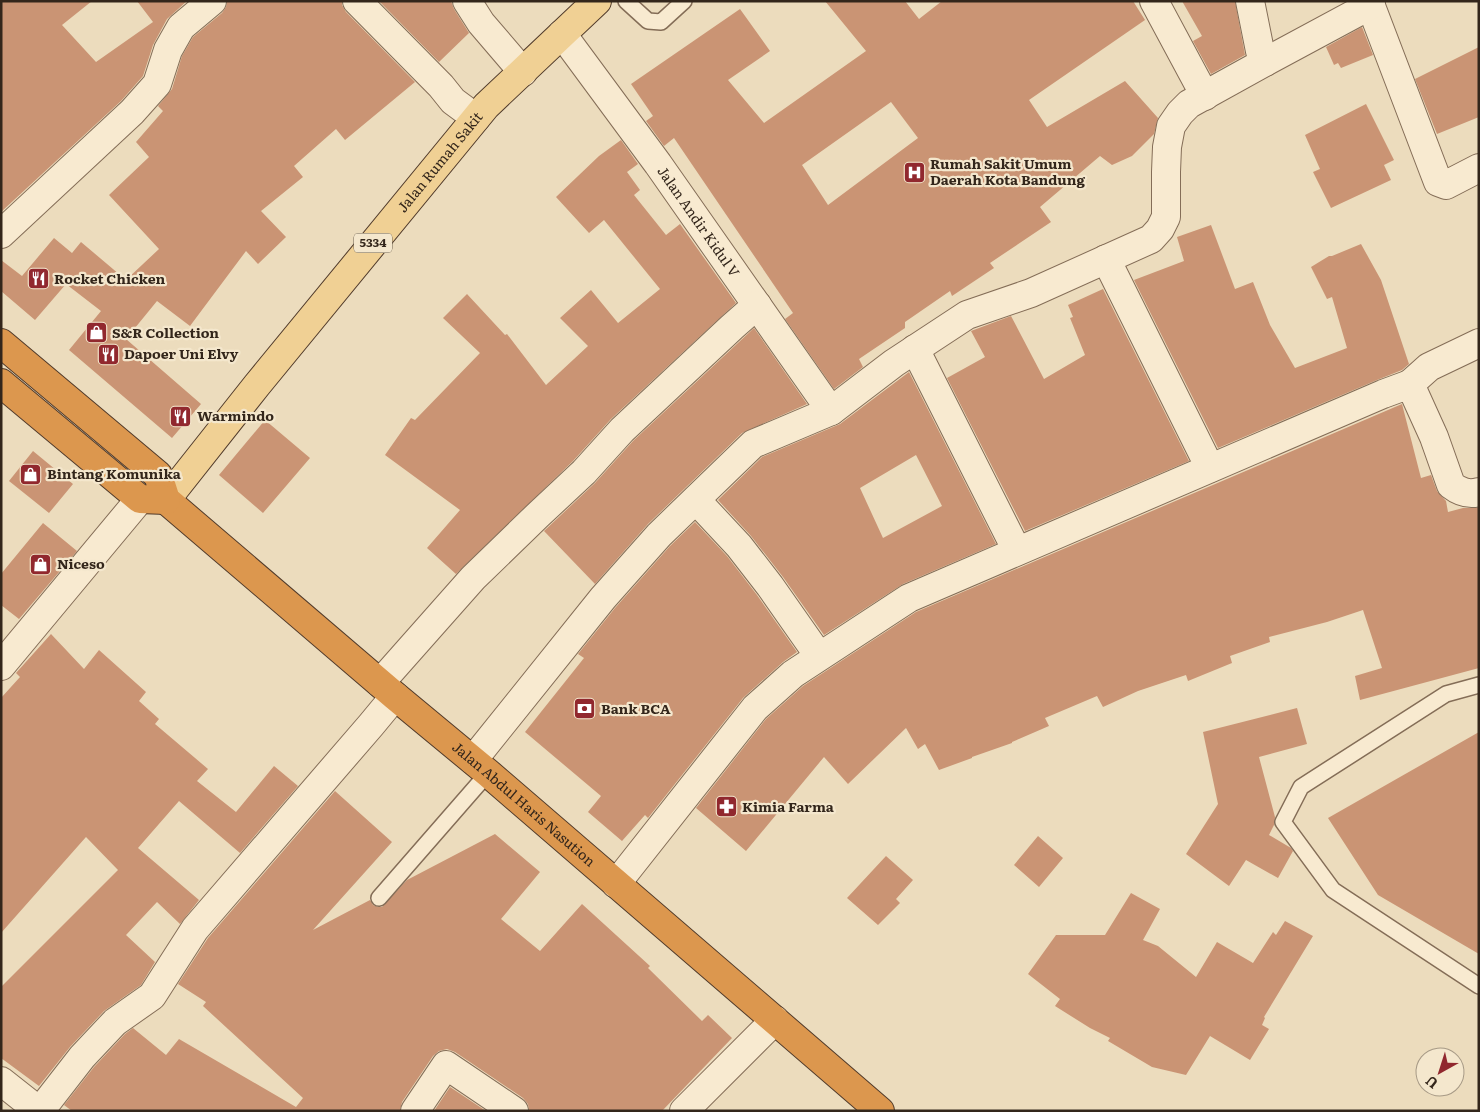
<svg xmlns="http://www.w3.org/2000/svg" width="1480" height="1112" viewBox="0 0 1480 1112" font-family="Literata,serif">
<rect width="100%" height="100%" fill="#ecdcbd"/>
<path fill="#ca9474" fill-rule="evenodd" d="M 1,1 L 92,1 L 62,25 L 96,62 L 153,22 L 137,1 L 187,1 L 167,19 L 153,45 L 143,76 L 121,101 L 1,212 Z
M 227,1 L 342,1 L 342,5 L 346,12 L 415,82 L 345,140 L 336,129 L 294,166 L 303,177 L 261,211 L 286,237 L 258,264 L 246,251 L 190,326 L 157,301 L 126,339 L 201,404 L 172,438 L 69,350 L 101,311 L 66,284 L 35,320 L 1,291 L 1,260 L 22,276 L 54,238 L 72,253 L 81,242 L 126,280 L 159,249 L 109,195 L 149,157 L 136,142 L 163,111 L 158,106 L 172,89 L 182,56 L 193,37 L 222,13 L 226,7 Z
M 379,1 L 451,1 L 454,9 L 469,33 L 439,62 Z
M 825,1 L 905,1 L 919,19 L 942,1 L 1133,1 L 1145,20 L 1029,100 L 1047,127 L 1125,81 L 1158,118 L 1154,134 L 1132,156 L 1112,165 L 1100,156 L 1040,207 L 1051,222 L 990,263 L 994,268 L 952,296 L 950,291 L 905,322 L 905,328 L 859,359 L 863,367 L 834,389 L 785,319 L 793,313 L 674,138 L 664,146 L 646,121 L 653,116 L 631,84 L 740,9 L 770,51 L 728,80 L 764,123 L 866,51 ZM 891,102 L 918,138 L 828,205 L 802,165 Z
M 1182,1 L 1235,1 L 1245,55 L 1211,74 L 1193,41 L 1202,36 Z
M 1362,27 L 1373,55 L 1341,68 L 1338,63 L 1334,65 L 1326,47 Z
M 1479,47 L 1479,117 L 1437,134 L 1415,79 Z
M 1366,104 L 1394,160 L 1384,165 L 1391,180 L 1331,208 L 1313,172 L 1320,169 L 1305,135 Z
M 621,140 L 638,164 L 627,172 L 640,190 L 634,195 L 666,235 L 680,224 L 736,303 L 611,419 L 573,461 L 456,574 L 427,548 L 460,510 L 385,455 L 411,418 L 415,420 L 480,353 L 443,318 L 467,294 L 505,335 L 507,334 L 546,385 L 588,346 L 560,318 L 591,290 L 618,323 L 660,289 L 604,220 L 589,233 L 556,197 L 599,156 Z
M 1211,225 L 1235,289 L 1253,282 L 1270,325 L 1295,368 L 1347,348 L 1332,297 L 1327,299 L 1311,267 L 1329,256 L 1332,256 L 1361,244 L 1381,280 L 1409,364 L 1402,370 L 1377,380 L 1218,448 L 1134,280 L 1184,261 L 1177,237 Z
M 1103,289 L 1189,461 L 1025,531 L 947,378 L 985,357 L 971,331 L 1011,316 L 1044,379 L 1085,355 L 1070,318 L 1073,317 L 1068,305 Z
M 754,328 L 807,404 L 742,433 L 648,524 L 595,584 L 544,531 L 595,483 L 633,441 Z
M 909,372 L 996,544 L 903,584 L 824,635 L 783,577 L 751,536 L 718,500 L 762,457 L 840,424 ZM 916,455 L 942,506 L 883,538 L 860,488 Z
M 1402,404 L 1421,478 L 1431,475 L 1437,491 L 1446,501 L 1448,512 L 1463,508 L 1479,508 L 1479,668 L 1360,700 L 1355,676 L 1382,668 L 1363,610 L 1327,622 L 1269,637 L 1270,642 L 1230,656 L 1232,663 L 1188,681 L 1186,675 L 1138,691 L 1103,707 L 1097,696 L 1045,718 L 1049,726 L 1012,742 L 1012,743 L 972,757 L 972,758 L 939,770 L 925,744 L 918,749 L 906,728 L 848,784 L 824,757 L 746,851 L 696,808 L 766,719 L 803,686 L 916,612 Z
M 265,420 L 310,458 L 263,513 L 219,475 Z
M 33,451 L 73,484 L 49,513 L 9,481 Z
M 695,522 L 727,556 L 757,595 L 797,652 L 783,662 L 743,698 L 648,818 L 645,815 L 622,841 L 588,812 L 601,796 L 525,732 L 584,658 L 578,654 L 615,608 L 670,546 Z
M 43,523 L 77,551 L 19,619 L 1,605 L 1,574 Z
M 51,634 L 84,669 L 99,650 L 146,692 L 139,701 L 159,719 L 155,724 L 208,769 L 197,781 L 236,812 L 274,766 L 298,786 L 240,853 L 179,801 L 138,848 L 199,900 L 180,924 L 157,902 L 126,935 L 155,962 L 141,985 L 104,1011 L 70,1047 L 39,1086 L 1,1058 L 1,987 L 118,870 L 86,837 L 1,933 L 1,698 L 20,677 L 16,673 Z
M 1297,708 L 1307,744 L 1259,757 L 1275,817 L 1274,825 L 1269,835 L 1291,848 L 1293,851 L 1278,878 L 1246,860 L 1229,886 L 1186,854 L 1218,804 L 1203,732 Z
M 1479,732 L 1479,954 L 1378,895 L 1328,818 Z
M 335,791 L 392,842 L 313,930 L 370,900 L 373,905 L 378,907 L 382,907 L 407,880 L 495,834 L 540,872 L 501,919 L 540,951 L 582,904 L 650,966 L 648,968 L 702,1021 L 708,1015 L 732,1038 L 662,1111 L 529,1111 L 528,1104 L 523,1098 L 455,1052 L 447,1049 L 439,1051 L 433,1056 L 402,1102 L 400,1111 L 72,1111 L 64,1105 L 94,1067 L 125,1034 L 133,1028 L 166,1055 L 179,1039 L 296,1107 L 303,1098 L 203,1006 L 206,1002 L 178,984 L 208,938 Z
M 1038,836 L 1063,858 L 1039,887 L 1014,865 Z
M 886,856 L 913,880 L 896,899 L 900,903 L 878,925 L 847,898 Z
M 1131,893 L 1160,909 L 1143,940 L 1158,946 L 1196,977 L 1217,942 L 1253,963 L 1273,932 L 1276,935 L 1285,921 L 1313,936 L 1264,1017 L 1265,1018 L 1262,1025 L 1269,1029 L 1250,1060 L 1210,1036 L 1186,1075 L 1152,1067 L 1108,1041 L 1110,1038 L 1090,1028 L 1055,1006 L 1060,999 L 1028,974 L 1056,935 L 1105,935 Z
M 450,1087 L 486,1111 L 434,1111 Z"/>
<g fill="none" stroke-linecap="round" stroke-linejoin="round">
<defs>
<path id="lane" d="M 626,1 L 648,21 L 661,22 L 684,1
M 1479,685 L 1446,694 L 1301,787 L 1283,822 L 1333,890 L 1479,986
M 379,898 L 488,773"/>
<g id="street">
<path d="M 357,1 L 441,86 L 453,101 L 476,118"/>
<path d="M 467,1 L 481,23 L 523,72"/>
<path d="M 1154,1 L 1205,96"/>
<path d="M 1369,1 L 1438,182 L 1446,185 L 1479,168"/>
<path id="s1" d="M 562,34 L 658,164 L 831,411"/>
<path d="M 1265,62 L 1371,5"/>
<path d="M 1,234 L 132,112 L 157,84 L 168,50 L 181,27 L 212,1"/>
<path d="M 1106,259 L 1210,468"/>
<path d="M 915,349 L 1017,551"/>
<path d="M 1410,384 L 1429,367 L 1479,343"/>
<path d="M 696,500 L 739,546 L 770,586 L 819,656"/>
<path d="M 1,666 L 140,499"/>
<path d="M 380,683 L 473,578 L 538,515 L 584,472 L 622,430 L 732,327 L 757,305"/>
<path d="M 473,760 L 603,598 L 659,535 L 753,444 L 831,411 L 894,363 L 967,315 L 1031,293 L 1151,239 L 1160,229 L 1166,217 L 1166,172 L 1167,147 L 1171,126 L 1180,113 L 1189,104 L 1265,62 L 1260,51 L 1250,1"/>
<path d="M 616,884 L 755,708 L 793,674 L 909,598 L 1383,394 L 1410,384 L 1434,437 L 1451,485 C 1460,492 1468,495 1479,492"/>
<path d="M 1,1081 L 39,1111"/>
<path d="M 40,1111 L 82,1057 L 115,1022 L 152,996 L 195,929 L 371,725 L 395,696"/>
<path d="M 415,1111 L 446,1065 L 514,1111"/>
<path d="M 684,1111 L 775,1020"/>
</g>
<g id="primary">
<path id="s2" d="M 166,500 L 257,385 L 486,106 L 597,1"/>
</g>
<g id="highway">
<path id="s3" d="M 1,343 L 158,475 L 166,500 L 395,696 L 488,773 L 880,1111"/>
<path d="M 1,383 L 140,499 L 166,500"/>
</g>
</defs>
<use href="#lane" stroke="#846d57" stroke-width="18"/>
<use href="#street" stroke="#846d57" stroke-width="30"/>
<use href="#primary" stroke="#513b2b" stroke-width="30"/>
<use href="#highway" stroke="#513b2b" stroke-width="30"/>
<use href="#lane" stroke="#f8ead0" stroke-width="15"/>
<use href="#street" stroke="#f8ead0" stroke-width="28"/>
<use href="#primary" stroke="#f0d094" stroke-width="28"/>
<use href="#highway" stroke="#dc974e" stroke-width="28"/>
</g>
<defs>
<symbol id="hospital-square" viewBox="-11 -11 22 22"><rect x="-9" y="-9" width="18" height="18" rx="4" fill="#91282e" stroke="#f4e7cd"/><path d="M-5-5h3v3.5h4V-5h3V5h-3V1.5h-4V5h-3Z" fill="#fff"/></symbol>
<symbol id="restaurant-square" viewBox="-11 -11 22 22"><rect x="-9" y="-9" width="18" height="18" rx="4" fill="#91282e" stroke="#f4e7cd"/><path d="M-5-6h1v4h1v-4h1v4h1v-4h1v5L-1.5 .5V6h-2V.5L-5-1ZM5-6V6H3V1.5H1.5Q1.5-4 5-6Z" fill="#fff"/></symbol>
<symbol id="shop-square" viewBox="-11 -11 22 22"><rect x="-9" y="-9" width="18" height="18" rx="4" fill="#91282e" stroke="#f4e7cd"/><path d="M-5-2.5h2.3a2.7 3.5 0 0 1 5.4 0H5L5.5 6h-11ZM-1.5-2.5h3a1.5 2.3 0 0 0-3 0Z" fill="#fff"/></symbol>
<symbol id="bank-square" viewBox="-11 -11 22 22"><rect x="-9" y="-9" width="18" height="18" rx="4" fill="#91282e" stroke="#f4e7cd"/><path d="M-6-4H6V4H-6ZM0-2.3a2.3 2.3 0 1 0 0 4.6a2.3 2.3 0 1 0 0-4.6Z" fill="#fff"/></symbol>
<symbol id="pharmacy-square" viewBox="-11 -11 22 22"><rect x="-9" y="-9" width="18" height="18" rx="4" fill="#91282e" stroke="#f4e7cd"/><path d="M-2-6h4v4h4v4h-4v4h-4v-4h-4v-4h4Z" fill="#fff"/></symbol>
</defs>
<g fill-rule="evenodd">
<use href="#hospital-square" x="902" y="160" width="25" height="25"/>
<use href="#restaurant-square" x="26" y="266" width="25" height="25"/>
<use href="#shop-square" x="84" y="320" width="25" height="25"/>
<use href="#restaurant-square" x="96" y="342" width="25" height="25"/>
<use href="#restaurant-square" x="168" y="404" width="25" height="25"/>
<use href="#shop-square" x="18" y="462" width="25" height="25"/>
<use href="#shop-square" x="28" y="552" width="25" height="25"/>
<use href="#bank-square" x="572" y="696" width="25" height="25"/>
<use href="#pharmacy-square" x="714" y="794" width="25" height="25"/>
</g>
<g text-anchor="middle" stroke-width="4.5" stroke-linejoin="round" paint-order="stroke">
<rect fill="#f4e7cd" stroke="#6d6050" stroke-width="1" x="354" y="233.5" width="38" height="19" rx="4"/>
<g font-size="12" font-weight="bold" fill="#33261b">
<text x="373" y="247">5334</text>
</g>
<g font-size="14" fill="#33261b" stroke="#f4e7cd">
<text dy="5" stroke="none"><textPath href="#s2" startOffset="435">Jalan Rumah Sakit</textPath></text>
<text dy="5" stroke="none"><textPath href="#s1" startOffset="232">Jalan Andir Kidul V</textPath></text>
<text dy="5" stroke="none"><textPath href="#s3" startOffset="701">Jalan Abdul Haris Nasution</textPath></text>
</g>
<g font-size="14" font-weight="bold" fill="#33261b" stroke="#f4e7cd" text-anchor="start">
<text x="930" y="169">Rumah Sakit Umum<tspan x="930" dy="16">Daerah Kota Bandung</tspan></text>
<text x="54" y="284">Rocket Chicken</text>
<text x="112" y="338">S&amp;R Collection</text>
<text x="124" y="359">Dapoer Uni Elvy</text>
<text x="197" y="421">Warmindo</text>
<text x="47" y="479">Bintang Komunika</text>
<text x="57" y="569">Niceso</text>
<text x="601" y="714">Bank BCA</text>
<text x="742" y="812">Kimia Farma</text>
</g>
</g>
<rect width="1480" height="1112" fill="none" stroke="#33261b" stroke-width="5"/>
<g transform="translate(1440 1072) rotate(219)"><circle r="24" fill="#f4e7cd" stroke="#a79a86"/>
<path d="M0-4L9 19L0 12L-9 19Z" fill="#91282e"/>
<text y="-8" font-size="14" font-weight="bold" text-anchor="middle" fill="#33261b">U</text>
</g>
</svg>
